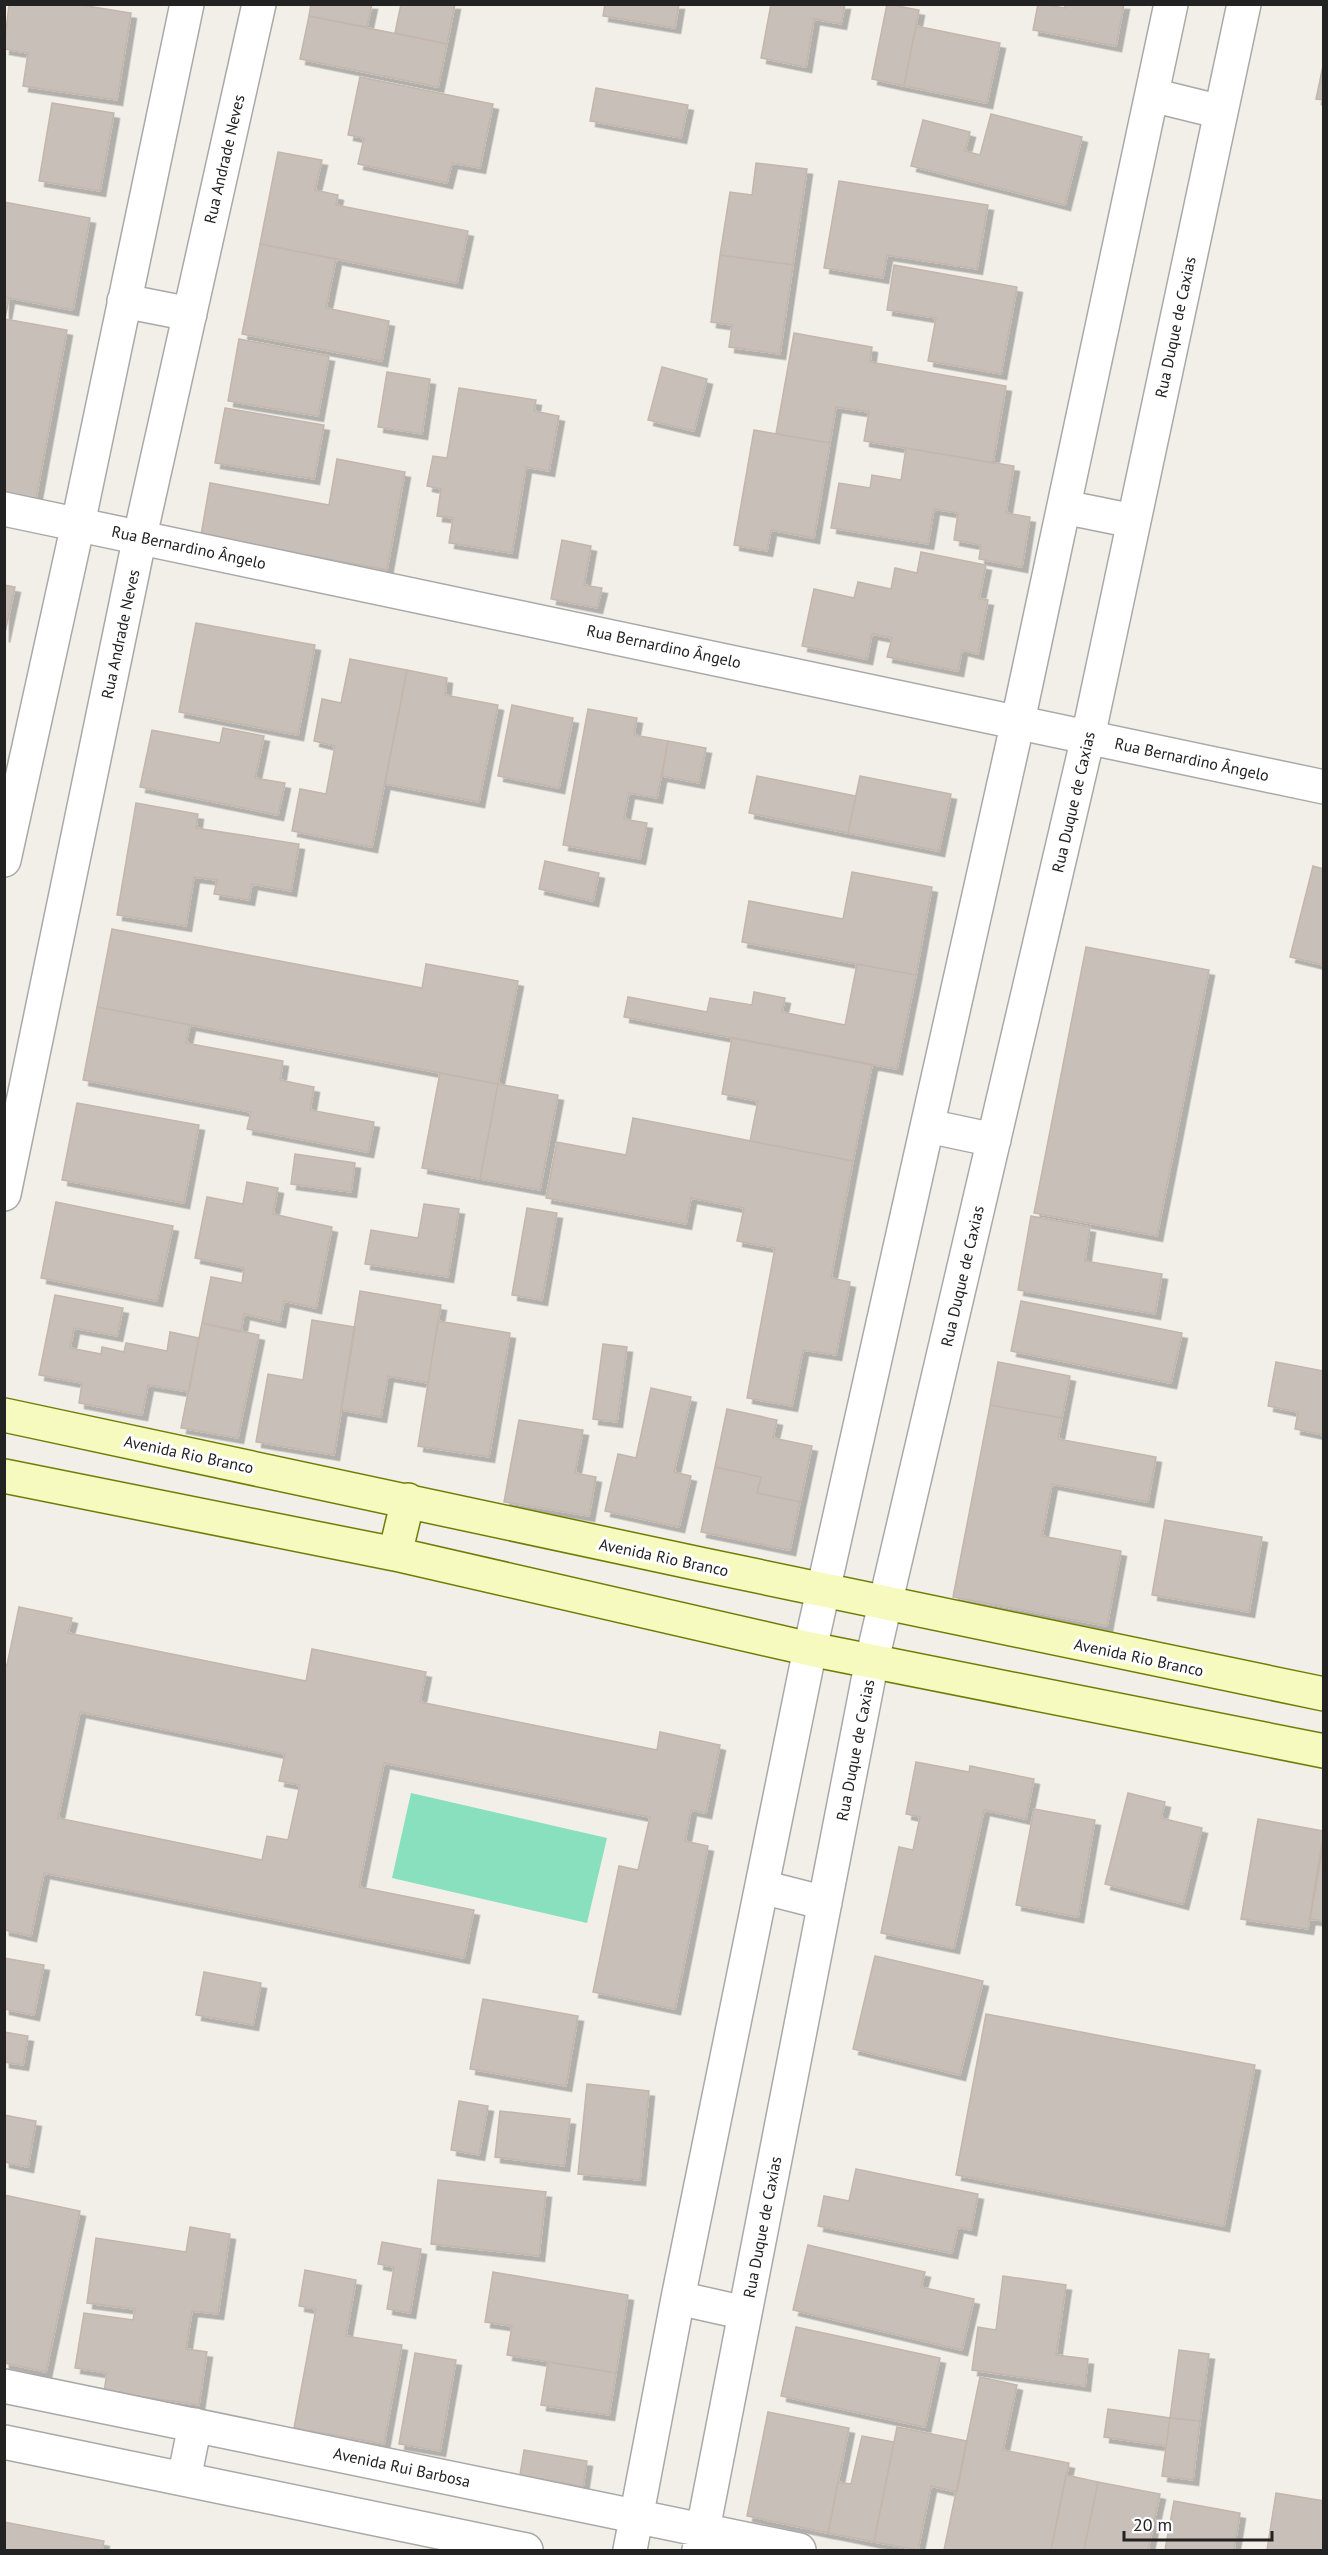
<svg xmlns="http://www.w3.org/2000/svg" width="1328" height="2555" viewBox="0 0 1328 2555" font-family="'PT Sans',sans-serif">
<defs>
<filter id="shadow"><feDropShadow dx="5.5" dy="5.5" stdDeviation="0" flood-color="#0004"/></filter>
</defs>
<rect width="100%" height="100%" fill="#f2efe9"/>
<path fill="#88e0be" d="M 411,1793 L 607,1838 L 587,1923 L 392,1878 Z"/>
<path fill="#c7bfb8" stroke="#c4b6ab" stroke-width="1.5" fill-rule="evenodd" filter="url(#shadow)" d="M 9,4 L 75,4 L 131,13 L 117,100 L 23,86 L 28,53 L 4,49 Z
M 311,4 L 372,4 L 367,27 L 309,16 Z
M 401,4 L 455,4 L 447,44 L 395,33 Z
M 605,4 L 679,4 L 675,28 L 603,16 Z
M 771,4 L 845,4 L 841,24 L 814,19 L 806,67 L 761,58 Z
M 887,4 L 919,10 L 904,86 L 872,79 Z
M 1038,4 L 1065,8 L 1065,4 L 1124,4 L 1116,46 L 1033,30 Z
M 309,16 L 447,44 L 438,87 L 300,59 Z
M 916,26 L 1000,43 L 987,103 L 904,86 Z
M 1324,61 L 1324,100 L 1316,99 Z
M 360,77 L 493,104 L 480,168 L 452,163 L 447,183 L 358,164 L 364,138 L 348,135 Z
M 596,88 L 688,105 L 681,138 L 590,121 Z
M 52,103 L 114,113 L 100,191 L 39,181 Z
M 991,114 L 1082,137 L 1065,205 L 911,166 L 923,120 L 970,132 L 965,151 L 980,155 Z
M 278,152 L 322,160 L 315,190 L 338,195 L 336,205 L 468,231 L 457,283 L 260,244 Z
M 756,163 L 807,169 L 793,265 L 720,255 L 730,192 L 752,195 Z
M 839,181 L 988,205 L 977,269 L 887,255 L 883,278 L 824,268 Z
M 4,202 L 90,218 L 73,310 L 4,297 Z
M 260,244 L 336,259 L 326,308 L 389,321 L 382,361 L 242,334 Z
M 720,255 L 793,265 L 780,354 L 729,347 L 732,325 L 711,322 Z
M 894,265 L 1017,287 L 1001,374 L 928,361 L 936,318 L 887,310 Z
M 4,297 L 9,298 L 5,319 L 67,330 L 36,499 L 4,494 Z
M 794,333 L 872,347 L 870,362 L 1006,386 L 993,463 L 864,441 L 869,412 L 836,407 L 830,443 L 776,434 Z
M 239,339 L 329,356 L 318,416 L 228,401 Z
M 662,367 L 707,379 L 694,431 L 648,420 Z
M 387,372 L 430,379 L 422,434 L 378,427 Z
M 459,388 L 536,400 L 534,411 L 559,416 L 549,471 L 526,467 L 512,553 L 449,543 L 453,518 L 437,516 L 441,489 L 427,486 L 433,456 L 447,458 Z
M 225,408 L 324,425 L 314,479 L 215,463 Z
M 754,430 L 830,443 L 814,538 L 771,530 L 767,551 L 734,545 Z
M 906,448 L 1014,466 L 1006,513 L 1030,517 L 1022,567 L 979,559 L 981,545 L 954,540 L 958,513 L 934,509 L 928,544 L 831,528 L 839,483 L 870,488 L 872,475 L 901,480 Z
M 337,459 L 405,472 L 387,570 L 201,535 L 210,483 L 329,505 Z
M 562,540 L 591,546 L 584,585 L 602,588 L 597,608 L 551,599 Z
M 921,552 L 986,565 L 979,599 L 988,600 L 978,654 L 962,650 L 958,671 L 887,657 L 892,638 L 872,634 L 867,659 L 802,646 L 814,589 L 854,598 L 858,582 L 891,589 L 895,568 L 917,573 Z
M 4,585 L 15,587 L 4,637 Z
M 196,623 L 315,645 L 298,735 L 179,712 Z
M 350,659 L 407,670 L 372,847 L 292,831 L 300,789 L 326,794 L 335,746 L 314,741 L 322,699 L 341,703 Z
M 407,670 L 447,678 L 445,695 L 498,705 L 479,802 L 385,784 Z
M 512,705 L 573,718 L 559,788 L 498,776 Z
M 588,709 L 637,718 L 634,735 L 668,741 L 657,798 L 629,793 L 624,819 L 647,823 L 640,859 L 563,845 Z
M 223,728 L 264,736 L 255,778 L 285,783 L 278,815 L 140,787 L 152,730 L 220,743 Z
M 668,741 L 706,748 L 699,783 L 662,776 Z
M 757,776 L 856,796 L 848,833 L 749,813 Z
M 860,776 L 951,794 L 939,851 L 848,833 Z
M 136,803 L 198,814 L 196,828 L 299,844 L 291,891 L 252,884 L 249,900 L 214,894 L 217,880 L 194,877 L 186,926 L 117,915 Z
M 545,861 L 599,873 L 593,901 L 539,889 Z
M 1313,866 L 1324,869 L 1324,965 L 1290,957 Z
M 852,872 L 932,887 L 916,975 L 742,942 L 749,901 L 843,919 Z
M 112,929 L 422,988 L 426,964 L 518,981 L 498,1084 L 97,1007 Z
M 1086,947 L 1209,970 L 1157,1236 L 1034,1213 Z
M 857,964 L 916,975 L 897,1069 L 624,1017 L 628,997 L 707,1012 L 710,998 L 752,1005 L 754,992 L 785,998 L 782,1012 L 845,1025 Z
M 97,1007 L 190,1025 L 186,1043 L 283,1061 L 280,1080 L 314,1087 L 310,1110 L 374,1122 L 368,1152 L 247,1129 L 251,1112 L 83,1080 Z
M 732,1038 L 872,1065 L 853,1161 L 750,1141 L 758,1101 L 722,1094 Z
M 440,1073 L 498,1084 L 480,1179 L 422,1168 Z
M 498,1084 L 558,1095 L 540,1190 L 480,1179 Z
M 77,1103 L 199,1125 L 184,1203 L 62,1180 Z
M 633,1118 L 853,1161 L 831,1278 L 850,1282 L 836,1355 L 803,1350 L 792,1406 L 747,1398 L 775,1248 L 737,1241 L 744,1208 L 691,1198 L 686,1224 L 546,1198 L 557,1142 L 626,1155 Z
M 295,1154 L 355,1163 L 351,1192 L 291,1184 Z
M 247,1182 L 278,1188 L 273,1214 L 332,1227 L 316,1308 L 284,1301 L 280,1322 L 244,1314 L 241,1332 L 202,1323 L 211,1277 L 242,1283 L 244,1268 L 195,1258 L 207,1197 L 243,1204 Z
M 56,1202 L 173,1226 L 157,1301 L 41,1278 Z
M 424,1204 L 459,1209 L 448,1277 L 365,1264 L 371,1230 L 418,1238 Z
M 527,1208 L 557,1213 L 542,1300 L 512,1295 Z
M 1031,1216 L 1090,1227 L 1085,1261 L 1162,1274 L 1155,1314 L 1018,1290 Z
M 360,1291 L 441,1305 L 428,1383 L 388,1376 L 381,1417 L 341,1410 Z
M 55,1295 L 123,1308 L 117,1336 L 74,1328 L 70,1348 L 101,1354 L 102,1347 L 124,1352 L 126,1343 L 167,1351 L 170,1332 L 199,1338 L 189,1392 L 148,1385 L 142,1415 L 79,1403 L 82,1383 L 39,1375 Z
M 1021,1301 L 1182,1333 L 1171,1383 L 1011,1351 Z
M 312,1320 L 355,1327 L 334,1455 L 256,1442 L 268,1374 L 303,1380 Z
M 438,1321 L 510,1333 L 489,1457 L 418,1446 Z
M 202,1323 L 259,1335 L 238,1438 L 181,1428 Z
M 603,1344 L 627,1347 L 617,1422 L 593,1419 Z
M 998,1362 L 1070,1376 L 1062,1418 L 990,1405 Z
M 1276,1362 L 1324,1371 L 1324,1435 L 1295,1429 L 1298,1412 L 1268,1406 Z
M 651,1388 L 691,1397 L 674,1472 L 691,1476 L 679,1527 L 605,1511 L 618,1454 L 636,1458 Z
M 990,1405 L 1062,1418 L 1058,1439 L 1156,1457 L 1148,1502 L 1052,1484 L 1042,1536 L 1121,1551 L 1107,1626 L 953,1597 Z
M 727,1409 L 777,1420 L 773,1438 L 812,1446 L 800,1502 L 757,1493 L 761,1477 L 715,1467 Z
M 519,1420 L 583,1430 L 575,1473 L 596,1477 L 589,1516 L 504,1502 Z
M 715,1467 L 761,1477 L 757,1493 L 800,1502 L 790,1550 L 701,1532 Z
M 1165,1520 L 1262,1537 L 1249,1612 L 1152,1595 Z
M 19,1607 L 72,1618 L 68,1633 L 306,1681 L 312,1649 L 426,1672 L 420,1702 L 657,1750 L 660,1732 L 720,1745 L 706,1813 L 691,1810 L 685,1841 L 708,1846 L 675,2009 L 593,1992 L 619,1866 L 638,1870 L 650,1817 L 384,1763 L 359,1887 L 474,1910 L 464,1958 L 44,1873 L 31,1936 L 4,1930 L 4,1665 L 7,1665 ZM 80,1712 L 285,1754 L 279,1781 L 300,1785 L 288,1840 L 267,1836 L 262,1860 L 58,1818 Z
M 916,1762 L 969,1772 L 970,1766 L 1034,1779 L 1026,1819 L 984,1810 L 954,1948 L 881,1933 L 899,1847 L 913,1850 L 920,1817 L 906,1814 Z
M 1128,1793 L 1165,1802 L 1161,1818 L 1202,1828 L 1183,1904 L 1105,1884 Z
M 1034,1809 L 1095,1820 L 1078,1917 L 1016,1905 Z
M 1258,1819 L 1324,1831 L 1308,1929 L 1241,1919 Z
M 1324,1840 L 1324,1921 L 1310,1919 Z
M 875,1956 L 983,1981 L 960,2075 L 853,2049 Z
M 4,1958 L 44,1965 L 34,2015 L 4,2009 Z
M 204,1972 L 261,1983 L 253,2025 L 196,2015 Z
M 483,1999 L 578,2016 L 566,2086 L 470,2069 Z
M 986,2014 L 1255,2065 L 1224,2226 L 956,2175 Z
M 4,2032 L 28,2036 L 23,2065 L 4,2062 Z
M 587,2084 L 649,2091 L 640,2180 L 578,2174 Z
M 459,2101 L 488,2106 L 479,2155 L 451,2150 Z
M 500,2111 L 570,2119 L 564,2166 L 495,2157 Z
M 4,2115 L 36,2121 L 28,2167 L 4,2162 Z
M 856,2169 L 978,2194 L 971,2230 L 958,2227 L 952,2253 L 818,2226 L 824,2196 L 849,2201 Z
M 438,2180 L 546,2192 L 539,2256 L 431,2244 Z
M 4,2195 L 80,2211 L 46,2372 L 4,2363 Z
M 190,2227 L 230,2234 L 218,2314 L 192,2311 L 186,2349 L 207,2352 L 199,2405 L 104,2391 L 107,2373 L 75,2368 L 84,2313 L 133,2320 L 135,2309 L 87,2303 L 96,2238 L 186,2252 Z
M 382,2242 L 421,2249 L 410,2313 L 387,2309 L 394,2267 L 378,2264 Z
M 808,2245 L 925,2272 L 921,2287 L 974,2299 L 962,2350 L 793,2310 Z
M 305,2270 L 356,2280 L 346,2336 L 402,2345 L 384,2444 L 294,2428 L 316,2309 L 299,2306 Z
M 493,2272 L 628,2295 L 616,2373 L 507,2355 L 512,2326 L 485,2322 Z
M 1003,2276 L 1066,2285 L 1056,2355 L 1088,2359 L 1085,2386 L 972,2370 L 978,2327 L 996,2330 Z
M 796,2327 L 940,2358 L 925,2427 L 781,2396 Z
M 1179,2350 L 1209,2354 L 1200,2421 L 1170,2418 Z
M 415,2353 L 456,2360 L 440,2451 L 399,2444 Z
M 548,2362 L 616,2373 L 609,2415 L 541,2405 Z
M 980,2377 L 1017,2385 L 1003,2450 L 1069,2463 L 1051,2550 L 944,2550 Z
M 1108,2409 L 1170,2418 L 1166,2446 L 1104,2437 Z
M 768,2412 L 849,2428 L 828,2533 L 747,2516 Z
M 1170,2418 L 1200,2421 L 1193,2480 L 1162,2476 Z
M 897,2427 L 967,2441 L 957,2492 L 931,2486 L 918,2550 L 874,2542 Z
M 862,2436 L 894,2442 L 874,2542 L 828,2533 L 838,2482 L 851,2484 Z
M 524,2450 L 587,2461 L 583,2487 L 520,2475 Z
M 1066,2475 L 1098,2482 L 1084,2550 L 1051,2550 Z
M 1098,2482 L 1160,2494 L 1148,2550 L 1084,2550 Z
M 1276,2493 L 1324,2501 L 1324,2550 L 1267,2550 Z
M 1174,2501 L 1240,2513 L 1234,2550 L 1165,2550 Z
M 4,2522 L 104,2541 L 102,2550 L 4,2550 Z"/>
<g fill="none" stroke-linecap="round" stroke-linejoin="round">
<defs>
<path id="street" d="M 1152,95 L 1221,112
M 124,301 L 190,314
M 1064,507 L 1133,521
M 4,509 L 1324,787
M 4,860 L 78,524 L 187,4
M 928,1126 L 994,1140
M 4,1194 L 140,536 L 259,4
M 762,1887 L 825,1903
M 678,2298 L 745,2313
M 4,2386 L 799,2550
M 4,2442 L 526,2550
M 184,2479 L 195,2425
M 630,2550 L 678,2298 L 810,1649 L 1018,721 L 1171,4
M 699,2550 L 872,1660 L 1088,737 L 1244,4"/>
<path id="secondary" d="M 4,1415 C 444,1509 883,1605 1324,1694
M 4,1476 L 395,1554 L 810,1649 L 1324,1751
M 395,1554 L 408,1500"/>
</defs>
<use href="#street" stroke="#a9a9a9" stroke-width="36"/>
<use href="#secondary" stroke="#707d05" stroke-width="36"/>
<use href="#street" stroke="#fff" stroke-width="33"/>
<use href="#secondary" stroke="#f7fabf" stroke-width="33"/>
</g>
<g text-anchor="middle" stroke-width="6" stroke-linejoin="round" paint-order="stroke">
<g font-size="16" fill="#222" stroke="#fff">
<text transform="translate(224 159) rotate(-77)" y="6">Rua Andrade Neves</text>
<text transform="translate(1175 327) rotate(-78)" y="6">Rua Duque de Caxias</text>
<text transform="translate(189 547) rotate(12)" y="6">Rua Bernardino Ângelo</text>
<text transform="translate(120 634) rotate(-78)" y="6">Rua Andrade Neves</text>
<text transform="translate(664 646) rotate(12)" y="6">Rua Bernardino Ângelo</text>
<text transform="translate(1192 759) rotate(12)" y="6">Rua Bernardino Ângelo</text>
<text transform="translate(1073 802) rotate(-77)" y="6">Rua Duque de Caxias</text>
<text transform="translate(962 1276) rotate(-77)" y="6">Rua Duque de Caxias</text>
<text transform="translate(189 1454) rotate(12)" y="6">Avenida Rio Branco</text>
<text transform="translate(664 1557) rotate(12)" y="6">Avenida Rio Branco</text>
<text transform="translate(1139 1657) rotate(12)" y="6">Avenida Rio Branco</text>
<text transform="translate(855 1750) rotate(-79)" y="6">Rua Duque de Caxias</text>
<text transform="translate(762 2227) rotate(-79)" y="6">Rua Duque de Caxias</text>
<text transform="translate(402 2467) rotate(12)" y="6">Avenida Rui Barbosa</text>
</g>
</g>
<rect width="1328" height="2555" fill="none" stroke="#222222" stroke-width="12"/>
<path d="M1124 2531v9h148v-9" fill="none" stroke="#222222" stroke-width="3"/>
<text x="1133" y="2531" font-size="18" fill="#222222" stroke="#ffffff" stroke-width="4.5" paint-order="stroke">20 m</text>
</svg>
